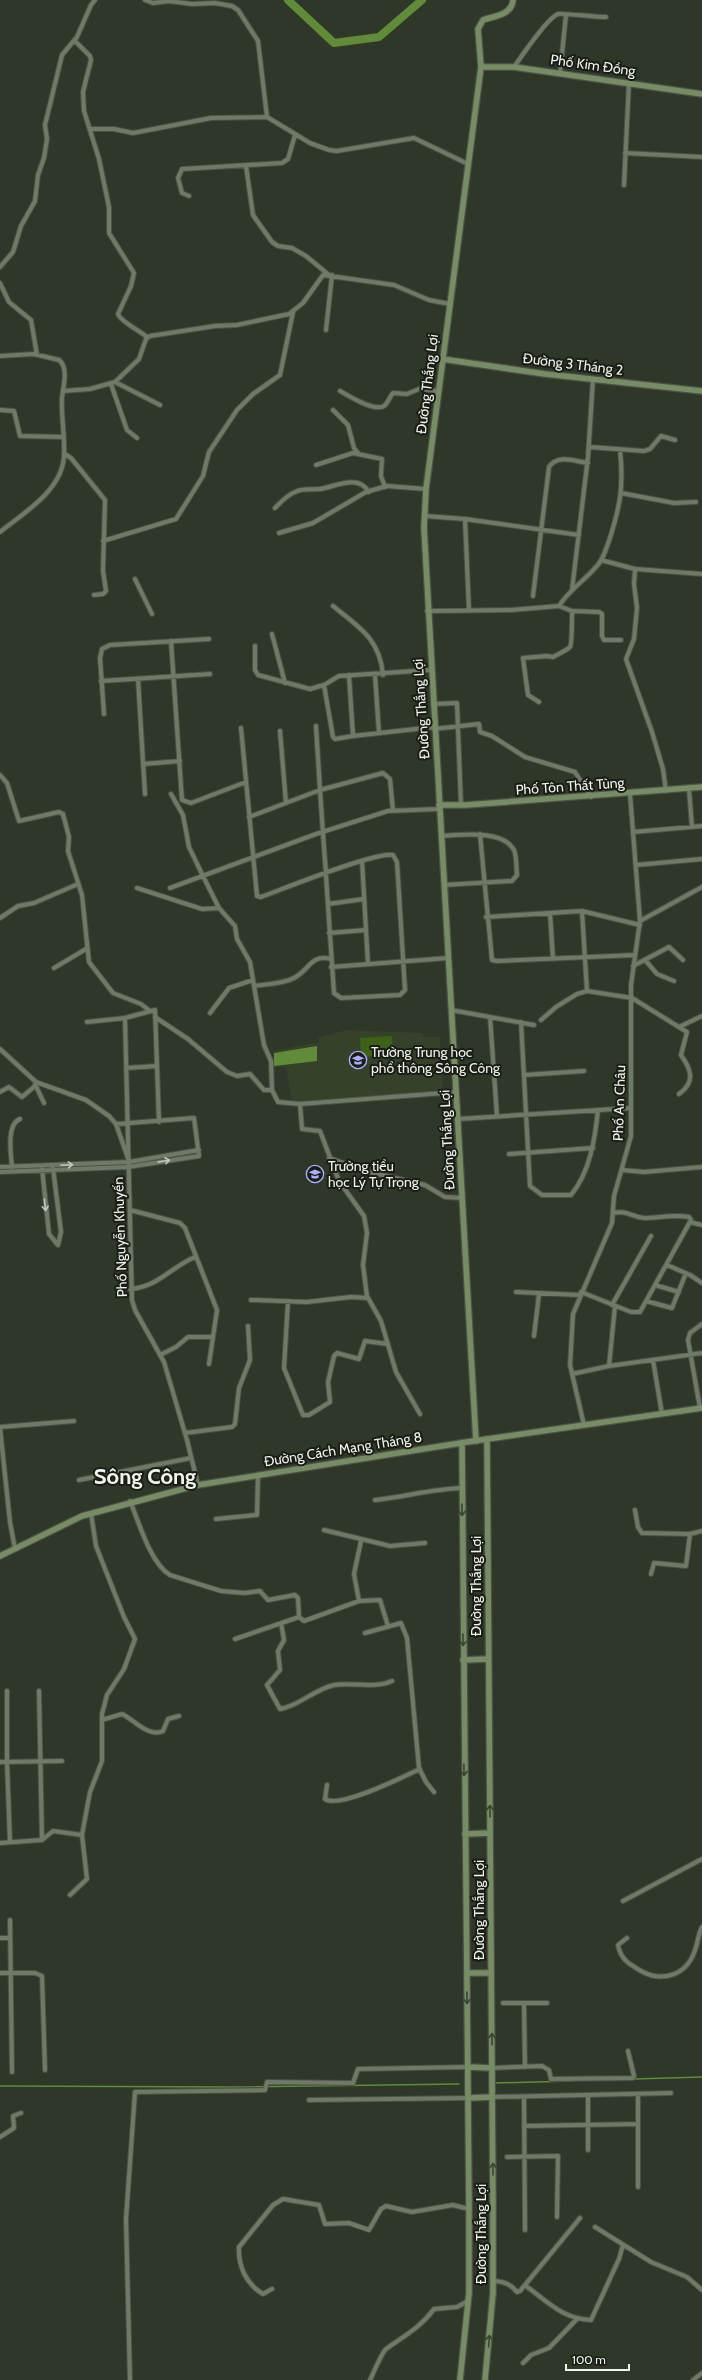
<svg xmlns="http://www.w3.org/2000/svg" width="702" height="2380" viewBox="0 0 702 2380" font-family="Cabin,sans-serif">
<rect width="100%" height="100%" fill="#2f3728"/>
<path fill="#35412b" d="M 346,1030 L 422,1033 L 423,1037 L 440,1037 L 443,1091 L 292,1102 L 286,1067 L 274,1067 L 273,1051 L 319,1042 L 318,1038 Z"/>
<path fill="#3e6119" d="M 392,1036 L 393,1055 L 361,1057 L 360,1038 Z"/>
<path fill="#618b3b" d="M 317,1046 L 317,1061 L 274,1066 L 274,1053 Z"/>
<g fill="none" stroke-linecap="round" stroke-linejoin="round">
<path stroke="#618b3b" stroke-width="1.5" d="M 634,2079 L 702,2077
M 495,2083 L 572,2081
M 0,2086 L 231,2087 L 459,2084"/>
<path stroke="#618b3b" stroke-width="8" d="M 288,0 L 334,43 L 379,37 L 422,0"/>
<defs>
<path id="street" d="M 145,0 L 153,3 L 169,1 L 192,4 L 215,3 L 232,6 L 238,10 L 258,41 L 267,117 L 310,143 L 329,150 L 337,151 L 414,138 L 468,164
M 75,41 L 90,56 L 91,60 L 83,92 L 84,111 L 99,159 L 109,207 L 109,233 L 134,273 L 131,286 L 118,314 C 120,321 140,331 147,337
M 514,67 C 521,57 548,17 558,14 C 564,13 596,17 606,17
M 560,73 L 566,15
M 90,129 L 114,129 L 133,133 L 211,118 L 267,117
M 625,153 L 702,157
M 246,166 L 253,215 L 272,242 L 278,246 L 292,248 L 306,256 L 329,275
M 624,185 L 629,82
M 189,196 L 182,193 L 178,178 L 182,169 L 282,163 L 288,159 L 295,135
M 0,267 L 13,252 L 21,226 L 35,201 L 38,175 L 44,158 L 47,139 L 45,125 L 62,55 L 77,37 L 91,5 L 95,0
M 0,283 L 9,302 L 31,320 L 37,355
M 326,330 L 332,275
M 0,356 L 34,354 L 59,360 C 69,367 63,388 62,398 C 61,417 65,435 64,454 C 64,489 25,512 0,532
M 115,382 L 160,405
M 111,384 L 127,430 L 137,438
M 63,391 L 90,389 L 115,382 L 139,359 L 146,339 L 150,336 L 215,326 L 237,325 L 289,314 L 303,303 L 323,275 L 394,285 L 429,300 L 450,304
M 340,391 C 349,396 374,412 384,406 C 388,403 390,396 393,393 L 407,394 L 419,389 L 438,391
M 0,410 L 14,411 L 20,436 L 63,437
M 333,410 L 348,425 L 354,448 L 358,453
M 589,447 L 644,451 L 650,449 L 661,436 L 675,440
M 65,454 L 71,458 L 105,500 L 103,571 L 106,591 L 103,594 L 94,595
M 316,465 L 353,453 L 382,459 L 381,476 L 385,487
M 621,493 L 674,503 L 696,502
M 275,508 C 281,502 287,495 295,492 C 303,488 311,490 320,489 C 335,487 358,473 369,492
M 425,516 L 465,519 L 579,535
M 465,519 L 469,610
M 279,533 L 313,523 L 366,492 L 387,486 L 426,489
M 103,541 L 176,519 L 203,476 L 209,452 L 237,410 L 253,394 L 280,375 L 293,312
M 601,560 L 635,569 L 702,574
M 635,569 L 634,584 L 637,608 L 634,639 L 626,659 L 652,732 L 663,769 L 666,791
M 135,579 L 152,614
M 572,590 L 588,457 L 593,379
M 533,596 L 549,467 C 557,454 574,461 588,463
M 333,606 C 359,627 380,639 383,675
M 559,606 C 568,591 584,581 595,568 C 603,561 605,551 609,541 C 620,507 624,486 620,450
M 427,611 L 511,610 L 559,606 L 572,611 L 599,612 L 602,614 L 602,636 L 604,640 L 621,640
M 272,634 L 285,683
M 171,641 L 182,800 L 191,803 L 246,782
M 255,646 L 255,670 L 258,675 L 310,689 L 324,685 L 339,676 L 430,670
M 375,675 L 379,733
M 138,679 L 145,794
M 101,681 L 210,674
M 324,685 L 333,737 L 335,739 L 353,736 L 349,675
M 539,702 L 528,695 L 523,658 L 547,656 L 553,657 C 558,654 566,651 570,647 C 572,644 572,617 572,611
M 433,704 L 457,703 L 461,805
M 104,714 L 100,658 L 102,649 L 110,645 L 209,639
M 241,728 L 257,896 L 261,897 C 283,889 376,851 393,855 L 397,862 L 405,990 L 400,995 L 341,998 L 334,993 L 326,876 L 326,873 C 322,824 319,775 316,726
M 434,729 L 479,724 L 480,732 L 492,736 L 525,757 L 575,772 L 591,797
M 280,731 L 286,803
M 353,736 L 434,727
M 143,764 L 180,761
M 0,775 L 7,783 L 19,821 L 59,812 L 63,814 L 69,837 L 68,851 L 82,895 L 89,962 L 113,993 L 141,1004 L 150,1011
M 689,789 L 692,827
M 171,794 L 183,815 L 189,847 L 202,874 L 219,908 L 235,926 L 237,939 L 250,962 L 264,1045 L 271,1061 L 272,1090 L 278,1102 L 300,1104 L 456,1092
M 249,817 L 320,790 L 383,773 L 390,779 L 393,811
M 633,832 L 702,826
M 480,834 L 492,960 L 497,961 L 635,955
M 441,836 C 460,835 503,829 514,850 C 517,857 516,867 517,875 L 512,881 L 444,885
M 362,861 L 368,964
M 636,865 L 702,859
M 137,888 L 202,909 L 219,908
M 170,888 L 316,834 L 388,811 L 439,809
M 328,904 L 364,899
M 582,911 L 587,991
M 550,913 L 553,959
M 486,917 L 582,911 L 640,925
M 0,918 L 18,906 L 34,903 L 78,884
M 640,921 L 702,887
M 329,933 L 366,930
M 646,961 L 657,974 L 674,981
M 633,966 L 669,947 L 683,960
M 331,967 L 448,958
M 54,968 L 86,949
M 254,986 C 266,984 283,984 294,978 C 310,970 310,954 331,959
M 451,1010 L 534,1025
M 210,1013 L 229,988 L 253,980
M 155,1017 L 188,1039 L 227,1072 L 237,1076 L 250,1074 L 264,1090 L 272,1090
M 490,1017 L 497,1116
M 125,1018 L 132,1300 L 135,1310 L 164,1362 L 187,1440 L 198,1485
M 541,1020 L 556,1007 L 577,994 L 587,991 L 632,998 L 687,1032 L 681,1055 C 691,1069 696,1082 679,1094
M 87,1022 L 125,1018 L 155,1010 L 159,1122
M 521,1022 L 530,1186 L 542,1195 L 571,1195 C 590,1172 595,1139 598,1110
M 679,1027 L 702,1016
M 0,1049 L 36,1082 L 86,1100 L 109,1116 L 116,1124 L 194,1118 L 199,1156 L 128,1167 L 0,1172
M 126,1068 L 157,1066
M 524,1075 L 584,1071
M 35,1084 L 44,1103
M 0,1092 L 9,1087 L 22,1097 L 35,1086
M 300,1104 L 302,1129 L 320,1131 L 339,1181 L 364,1216 L 367,1233 L 363,1265 L 367,1296 L 381,1321 L 396,1372 L 420,1414
M 458,1119 L 631,1108
M 116,1124 L 129,1161
M 509,1154 L 593,1148
M 329,1158 L 369,1172 L 425,1185 L 445,1197 L 462,1198
M 0,1167 L 129,1162 L 199,1150
M 12,1167 C 11,1155 6,1124 20,1119
M 42,1168 L 49,1234 L 58,1245
M 53,1168 L 61,1232 L 58,1245
M 622,1170 L 644,1172 L 702,1167
M 130,1210 L 180,1223 L 185,1228 L 217,1310 L 209,1364
M 690,1222 L 702,1225
M 667,1265 L 690,1275 L 702,1283
M 655,1285 L 679,1292
M 130,1289 C 158,1287 171,1267 195,1257
M 516,1292 L 580,1295
M 581,1292 L 631,1312 L 640,1312 L 691,1220 L 689,1217 C 673,1214 659,1218 644,1218 C 631,1217 628,1210 613,1213
M 251,1300 L 307,1302 L 351,1297 L 368,1298
M 288,1301 L 284,1368 L 303,1415 L 309,1415 L 330,1402 L 328,1382 L 334,1356 L 337,1353 L 359,1359 L 365,1341 L 388,1344
M 646,1301 L 672,1308 L 686,1273
M 612,1305 L 651,1236
M 534,1336 L 539,1294
M 160,1355 L 176,1347 L 188,1337 L 212,1337
M 653,1360 L 662,1414
M 609,1366 L 615,1306
M 572,1374 L 609,1366 L 702,1353
M 700,1408 L 688,1340 L 690,1333 L 702,1324
M 584,1425 L 570,1365 L 573,1314 L 612,1223 L 614,1196 L 631,1136 L 631,985 L 640,921 L 630,794
M 0,1427 L 74,1421
M 0,1428 L 10,1522 L 15,1549
M 185,1433 L 232,1427 L 235,1424 L 239,1388 L 250,1360 L 248,1326
M 79,1480 L 191,1458
M 375,1500 C 404,1497 432,1489 461,1488
M 130,1501 C 139,1522 150,1563 170,1575 L 221,1591 L 245,1593 L 260,1591 L 268,1600 L 295,1595 L 298,1598 L 299,1617 L 304,1621 L 359,1601 L 380,1600 L 388,1626
M 635,1510 L 638,1527 L 642,1533 L 690,1534 L 702,1531
M 216,1519 L 257,1515 L 258,1475
M 324,1530 L 390,1546 L 425,1543
M 651,1574 L 654,1563 L 686,1566 L 690,1534
M 359,1601 L 354,1574 L 361,1541
M 281,1623 L 284,1640 L 278,1651 L 280,1670 L 267,1685 L 280,1709 C 299,1706 315,1689 334,1685 C 352,1682 375,1689 392,1681
M 365,1633 L 401,1623 L 407,1638 L 419,1768 L 426,1782 L 434,1792
M 235,1639 L 299,1617
M 7,1691 L 7,1762 L 10,1842
M 39,1691 L 42,1840
M 102,1720 L 122,1714 C 133,1719 149,1738 163,1731 L 168,1719 L 179,1716
M 0,1762 L 62,1761
M 327,1785 L 325,1799 C 339,1809 403,1777 420,1769
M 0,1843 L 42,1840 L 53,1831 L 82,1835
M 70,1895 L 87,1879 L 82,1835 L 90,1792 L 102,1761 L 102,1714 L 107,1695 L 124,1669 L 135,1639 L 124,1617 L 96,1546 L 91,1513
M 623,1901 L 702,1859
M 10,1920 L 12,2072
M 0,1938 L 10,1938
M 627,1938 L 618,1945 C 621,1960 629,1964 641,1971 C 663,1983 687,1975 695,1950 C 698,1943 698,1934 702,1927
M 0,1973 L 35,1973 L 42,1976 L 45,2070
M 503,2003 L 547,2003
M 524,2003 L 525,2067
M 492,2068 L 542,2066 L 549,2070 L 551,2079 L 633,2078 L 634,2076 L 628,2051
M 638,2094 L 638,2187
M 588,2095 L 588,2150
M 492,2097 L 671,2093
M 524,2097 L 525,2230
M 309,2100 L 468,2098
M 524,2126 L 638,2124
M 0,2137 L 14,2128 L 13,2116 L 21,2113
M 507,2157 L 558,2156 L 557,2217
M 595,2227 L 651,2262 L 687,2277 L 702,2290
M 493,2281 C 503,2281 511,2284 517,2292 L 520,2291 L 580,2218
M 526,2286 C 548,2302 563,2319 591,2320 L 619,2259 L 623,2245
M 272,2289 L 263,2294 C 246,2284 238,2266 239,2247 L 273,2205 L 283,2199 L 319,2205 L 325,2224 L 349,2223 L 369,2230 L 381,2209 L 386,2206 L 412,2212 L 453,2205 L 469,2209
M 523,2363 L 531,2355 L 549,2348 L 577,2319
M 130,2380 L 126,2219 L 135,2092 L 265,2090 L 267,2082 L 353,2083 L 358,2069 L 468,2067
M 370,2380 C 373,2374 382,2352 386,2349 C 404,2336 421,2327 434,2309 L 457,2307 L 468,2301
M 693,2380 L 702,2373"/>
<path id="secondary" d="M 481,67 L 514,67 L 702,94
M 442,359 L 545,374 L 702,391
M 439,805 L 466,805 L 702,787
M 476,1441 L 424,528 L 426,489 L 481,67 L 478,29 L 483,20 C 494,16 512,15 513,0
M 0,1556 L 82,1516 L 198,1485 L 467,1442 L 702,1408
M 463,1660 L 488,1659
M 465,1834 L 490,1833
M 467,1973 L 491,1973
M 468,2067 L 492,2068
M 468,2098 L 492,2097
M 460,2380 L 469,2293 L 469,2205 L 462,1443
M 485,2380 L 493,2293 L 493,2205 L 487,1439"/>
</defs>
<use href="#street" stroke="#4b5245" stroke-width="6"/>
<use href="#secondary" stroke="#4b5245" stroke-width="8"/>
<use href="#street" stroke="#6f7968" stroke-width="4"/>
<use href="#secondary" stroke="#778b67" stroke-width="5.5"/>
</g>
<defs><path id="oneway-shaft" d="M-6 0H5M1.5-3L5.5 0L1.5 3" fill="none" stroke-width="1.6" stroke-linecap="round" stroke-linejoin="round"/></defs>
<g stroke="#c2cabd">
<use href="#oneway-shaft" transform="translate(164 1161) rotate(-9)"/>
<use href="#oneway-shaft" transform="translate(67 1165) rotate(-3)"/>
<use href="#oneway-shaft" transform="translate(45 1205) rotate(84)"/>
</g>
<g stroke="#3a4432">
<use href="#oneway-shaft" transform="translate(462 1510) rotate(89)"/>
<use href="#oneway-shaft" transform="translate(463 1640) rotate(89)"/>
<use href="#oneway-shaft" transform="translate(464 1770) rotate(89)"/>
<use href="#oneway-shaft" transform="translate(490 1811) rotate(-91)"/>
<use href="#oneway-shaft" transform="translate(467 1998) rotate(89)"/>
<use href="#oneway-shaft" transform="translate(492 2039) rotate(-91)"/>
<use href="#oneway-shaft" transform="translate(493 2169) rotate(-90)"/>
<use href="#oneway-shaft" transform="translate(489 2341) rotate(-86)"/>
</g>
<defs>
<symbol id="school-ring" viewBox="-11 -11 22 22"><circle r="9.5" fill="#191d16" stroke="#acaffb" stroke-width="1.5"/><path d="M0-5L7-2L0 1L-7-2ZM-4 1L0 2.5L4 1V4Q0 6-4 4Z" fill="#acaffb"/></symbol>
</defs>
<g fill-rule="evenodd">
<use href="#school-ring" x="348" y="1050" width="20" height="20"/>
<use href="#school-ring" x="305" y="1164" width="20" height="20"/>
</g>
<g text-anchor="middle" stroke-width="4" stroke-linejoin="round" paint-order="stroke">
<g font-size="14" fill="#eff5eb" stroke="#191d16">
<text transform="translate(593 65) rotate(8)" y="5">Phố Kim Đồng</text>
<text transform="translate(573 364) rotate(7)" y="5">Đường 3 Tháng 2</text>
<text transform="translate(427 384) rotate(-83)" y="5">Đường Thắng Lợi</text>
<text transform="translate(421 709) rotate(-94)" y="5">Đường Thắng Lợi</text>
<text transform="translate(570 786) rotate(-4)" y="5">Phố Tôn Thất Tùng</text>
<text transform="translate(619 1103) rotate(-88)" y="5">Phố An Châu</text>
<text transform="translate(447 1140) rotate(-93)" y="5">Đường Thắng Lợi</text>
<text transform="translate(120 1237) rotate(-92)" y="5">Phố Nguyễn Khuyến</text>
<text transform="translate(343 1449) rotate(-9)" y="5">Đường Cách Mạng Tháng 8</text>
<text transform="translate(476 1586) rotate(-90)" y="5">Đường Thắng Lợi</text>
<text transform="translate(479 1910) rotate(-90)" y="5">Đường Thắng Lợi</text>
<text transform="translate(481 2234) rotate(-90)" y="5">Đường Thắng Lợi</text>
</g>
<g font-size="14" fill="#eff5eb" stroke="#191d16" text-anchor="start">
<text x="371" y="1057">Trường Trung học<tspan x="371" dy="16">phổ thông Sông Công</tspan></text>
<text x="328" y="1171">Trường tiểu<tspan x="328" dy="16">học Lý Tự Trọng</tspan></text>
</g>
<g font-size="22" font-weight="bold" fill="#eff5eb" stroke="#191d16">
<text x="145" y="1484">Sông Công</text>
</g>
</g>
<path d="M566 2364v6h63v-6" fill="none" stroke="#eff5eb" stroke-width="2"/>
<text x="572" y="2364" font-size="12" fill="#eff5eb" stroke="#191d16" stroke-width="3" paint-order="stroke">100 m</text>
</svg>
